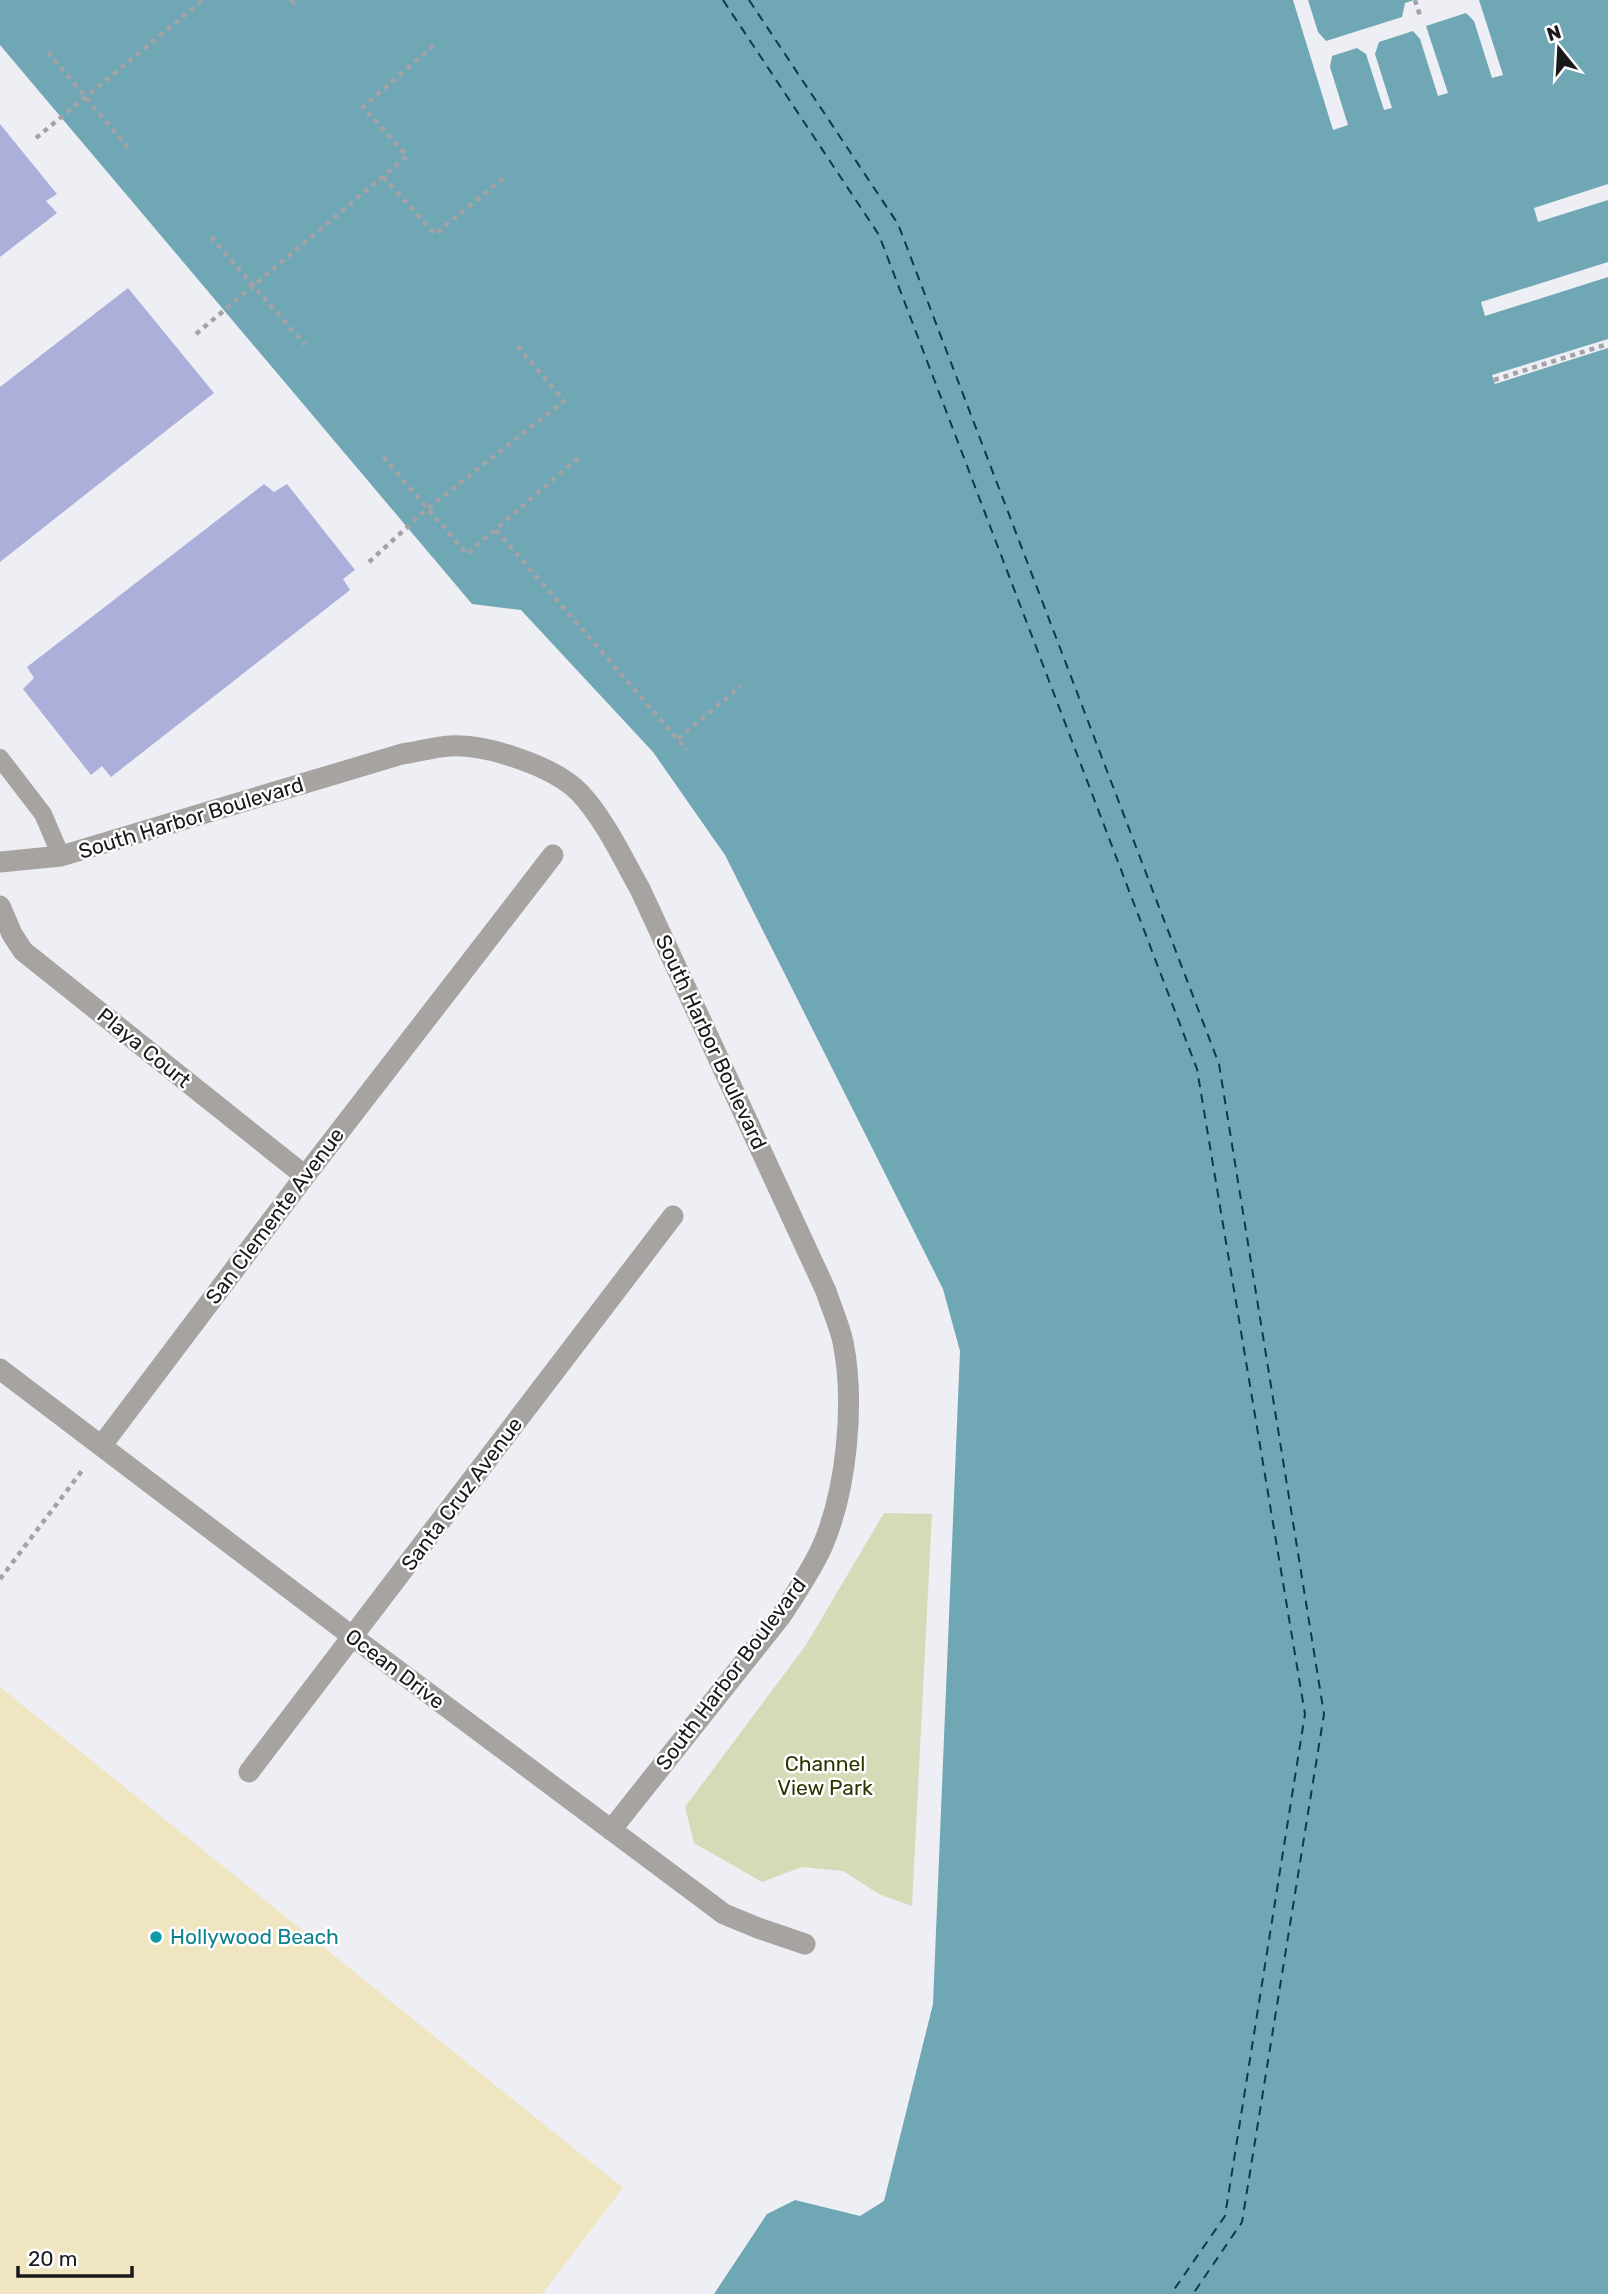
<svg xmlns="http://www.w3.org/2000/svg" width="1608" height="2294" viewBox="0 0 1608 2294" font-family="Rubik,sans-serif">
<rect width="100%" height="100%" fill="#eeeef5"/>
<path fill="#d4dcb7" d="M 884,1513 L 932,1514 L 912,1906 L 879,1894 L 843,1871 L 802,1867 L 762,1882 L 694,1843 L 685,1807 L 806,1645 Z"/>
<path fill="#efe5c0" d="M 0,1687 L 623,2188 L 542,2294 L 0,2294 Z"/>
<path fill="#6fa7b5" d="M 0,0 L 1608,0 L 1608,2294 L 714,2294 L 767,2214 L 795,2200 L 860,2216 L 884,2201 L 933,2004 L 960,1351 L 943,1289 L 725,855 L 653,752 L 521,610 L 472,604 L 0,45 Z"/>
<path fill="#eeeef5" d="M 1293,0 L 1308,0 L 1318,32 L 1326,41 L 1402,17 L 1405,3 L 1414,0 L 1479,0 L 1503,75 L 1492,78 L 1474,21 L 1466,13 L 1426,26 L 1448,93 L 1438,96 L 1420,39 L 1413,31 L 1379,42 L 1375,54 L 1392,108 L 1384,110 L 1366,54 L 1357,48 L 1332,56 L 1330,67 L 1348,125 L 1333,130 Z
M 1608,184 L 1608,200 L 1538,222 L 1534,208 Z
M 1608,262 L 1608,277 L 1485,316 L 1481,302 Z
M 1608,339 L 1608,348 L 1495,384 L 1492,375 Z"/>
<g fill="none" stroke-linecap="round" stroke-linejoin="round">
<path stroke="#073d48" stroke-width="2" stroke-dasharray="9 7" stroke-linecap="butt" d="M 723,0 L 879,235 L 1197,1069 L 1305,1714 L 1225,2216 L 1171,2294
M 749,0 L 898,224 L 1219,1064 L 1324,1714 L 1242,2222 L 1193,2294"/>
</g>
<path fill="#abafda" d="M 0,124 L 57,194 L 46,201 L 57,213 L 0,257 Z
M 128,288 L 214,393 L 0,562 L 0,387 Z
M 264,484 L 274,492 L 287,484 L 355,570 L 343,579 L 350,590 L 111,777 L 102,766 L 91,775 L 23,689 L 34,678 L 27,667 Z"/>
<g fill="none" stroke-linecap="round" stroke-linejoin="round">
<path stroke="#a2a2a7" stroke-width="4.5" stroke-dasharray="5 5" stroke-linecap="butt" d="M 291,0 L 294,3 L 297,0
M 1415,0 L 1421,19
M 48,52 L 128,148
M 36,138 L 203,0
M 383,177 L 435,234 L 505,177
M 211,237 L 305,345
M 196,334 L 407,156 L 363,107 L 434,45
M 1494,380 L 1608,344
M 383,457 L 467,554 L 578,458
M 496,530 L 687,750
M 369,562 L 427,509 L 564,401 L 515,343
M 678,739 L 741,686
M 0,1579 L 84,1468"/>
<path stroke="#a6a3a1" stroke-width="18" d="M 0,758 L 43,814 L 61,856"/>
<path stroke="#a6a3a1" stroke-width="21" d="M 0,862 L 61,856 L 402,754 C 417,752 434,747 450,746 C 486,744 554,766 580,793 C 605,820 622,857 640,889 L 826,1291 C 831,1307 839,1324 843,1342 C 855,1402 847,1490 822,1547 C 811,1571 796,1593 781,1616 L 611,1830
M 0,906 L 12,934 L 23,951 L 305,1176
M 0,1369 L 353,1637 L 724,1914 L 758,1928 L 805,1944
M 102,1445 L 305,1176 L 553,855
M 249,1772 L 673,1216"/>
</g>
<circle fill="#0f9aa8" stroke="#fff" stroke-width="2.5" cx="156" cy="1937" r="7"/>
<g text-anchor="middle" stroke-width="5" stroke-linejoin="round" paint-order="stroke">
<g font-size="21" fill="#19181b" stroke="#fff">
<text transform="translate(191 818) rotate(-17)" y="7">South Harbor Boulevard</text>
<text transform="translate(711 1042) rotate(65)" y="7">South Harbor Boulevard</text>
<text transform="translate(144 1048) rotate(39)" y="7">Playa Court</text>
<text transform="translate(275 1216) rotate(-53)" y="7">San Clemente Avenue</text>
<text transform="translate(462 1494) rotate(-53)" y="7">Santa Cruz Avenue</text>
<text transform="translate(395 1669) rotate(37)" y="7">Ocean Drive</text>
<text transform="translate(731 1674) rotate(-53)" y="7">South Harbor Boulevard</text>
</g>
<g font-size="21" fill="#2e3500" stroke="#fff">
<text x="825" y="1771">Channel<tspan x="825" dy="24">View Park</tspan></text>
</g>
<g font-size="21" fill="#0d838f" stroke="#fff" text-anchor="start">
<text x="170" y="1944">Hollywood Beach</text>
</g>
</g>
<g transform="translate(1559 49) rotate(342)" stroke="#ffffff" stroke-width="5" paint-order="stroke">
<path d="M0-5L12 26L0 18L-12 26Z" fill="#19181b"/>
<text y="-10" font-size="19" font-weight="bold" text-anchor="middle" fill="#19181b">N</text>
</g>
<path d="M18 2266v10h114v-10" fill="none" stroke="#19181b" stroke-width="3.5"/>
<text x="28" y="2266" font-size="21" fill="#19181b" stroke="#ffffff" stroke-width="5" paint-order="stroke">20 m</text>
</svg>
